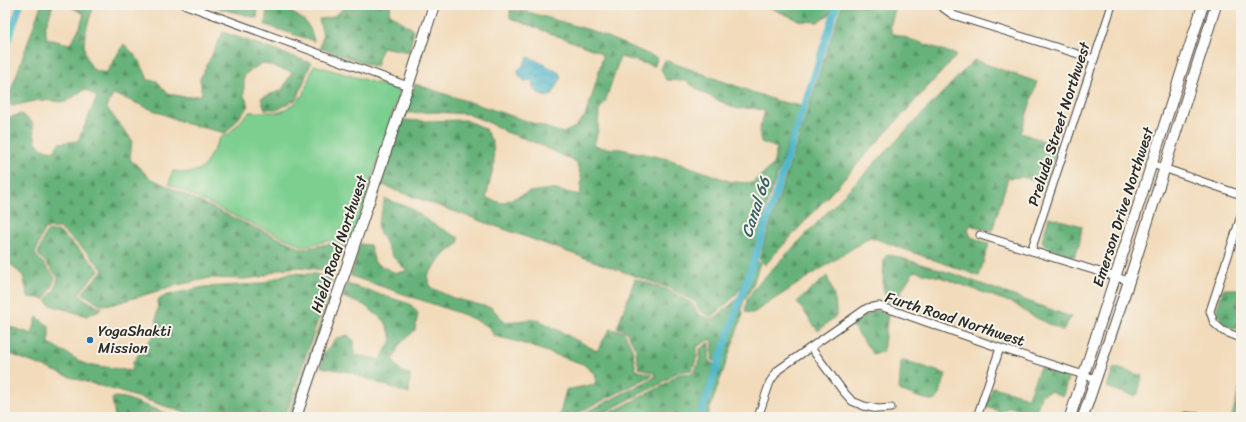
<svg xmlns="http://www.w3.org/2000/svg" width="1246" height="422" viewBox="0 0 1246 422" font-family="Sriracha,sans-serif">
<defs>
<pattern id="forest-firs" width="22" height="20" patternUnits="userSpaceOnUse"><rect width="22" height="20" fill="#66b27a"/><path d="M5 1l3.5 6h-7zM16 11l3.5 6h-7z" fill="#549164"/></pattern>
<pattern id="water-waves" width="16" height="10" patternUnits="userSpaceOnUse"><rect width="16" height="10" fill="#4db7cb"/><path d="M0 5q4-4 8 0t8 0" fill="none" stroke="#4095a5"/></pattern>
</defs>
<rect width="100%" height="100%" fill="#f7f3e8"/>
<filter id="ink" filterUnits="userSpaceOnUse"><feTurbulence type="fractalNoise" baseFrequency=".025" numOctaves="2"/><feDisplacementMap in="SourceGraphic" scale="8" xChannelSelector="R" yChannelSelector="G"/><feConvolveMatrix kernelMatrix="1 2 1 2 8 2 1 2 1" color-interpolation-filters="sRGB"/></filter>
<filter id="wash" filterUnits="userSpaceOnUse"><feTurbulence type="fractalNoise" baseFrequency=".012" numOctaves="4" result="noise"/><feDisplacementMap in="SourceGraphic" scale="16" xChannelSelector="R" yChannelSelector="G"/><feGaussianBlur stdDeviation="0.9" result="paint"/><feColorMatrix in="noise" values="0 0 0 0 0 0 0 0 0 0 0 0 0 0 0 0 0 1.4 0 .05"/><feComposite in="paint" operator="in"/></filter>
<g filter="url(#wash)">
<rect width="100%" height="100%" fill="#f2dbbb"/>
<path fill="#7dcf90" stroke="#547d5e" d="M 314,65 L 400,90 L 352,241 L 344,262 L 346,247 L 344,244 L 328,241 L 303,246 L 239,218 L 169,184 L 173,171 L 189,173 L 203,168 L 222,135 L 228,135 L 249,112 L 281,112 L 298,101 L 301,96 L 303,95 Z"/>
<path fill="url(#forest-firs)" stroke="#486e52" d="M 41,5 L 53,5 L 45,28 L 47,39 L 70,44 L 80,27 L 84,14 L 68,5 L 94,5 C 87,29 76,48 94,70 L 106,73 L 124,44 C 137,56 142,64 148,80 L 157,81 L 167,93 L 184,97 L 202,95 L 200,79 L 223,32 L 311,63 L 297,99 L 279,109 L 265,109 L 261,98 L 282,90 L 292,72 L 262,63 L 244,75 L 244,96 L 249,106 L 226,133 L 187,124 L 114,94 L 106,107 L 132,140 L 130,159 L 150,178 L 238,220 L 303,249 L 328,244 L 343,246 L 340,262 L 331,271 L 299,267 L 280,269 L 261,277 L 245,279 L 210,278 L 174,286 L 114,304 L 100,305 L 82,293 L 103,270 L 89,254 L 59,228 L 44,229 L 35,254 L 55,277 L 52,287 L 45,299 L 28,297 L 23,276 L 5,259 L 5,119 L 21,114 L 32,122 L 36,142 L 42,149 L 54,151 L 59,143 L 78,141 L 97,97 L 85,89 L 66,102 L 39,100 L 12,106 L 7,102 Z
M 215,5 L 258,5 L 257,18 L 218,8 Z
M 272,5 L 282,5 C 299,20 308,15 314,41 L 265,25 L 267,8 Z
M 345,5 L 391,5 L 389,13 L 414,30 L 409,52 L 382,47 L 376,67 L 320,48 L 323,36 L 319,19 C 331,18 339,16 345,5 Z
M 763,5 L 833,5 L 830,14 L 818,22 L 801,21 Z
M 842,5 L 898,5 L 896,7 L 890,26 L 892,33 L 957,55 L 765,265 L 759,259 Z
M 510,10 L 528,12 L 593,31 L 657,58 L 655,66 L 620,57 L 605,102 L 599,110 L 598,129 L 594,146 L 604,148 L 621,149 L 668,159 L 732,182 L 752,183 L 773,165 L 777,148 L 761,142 L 759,131 L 765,111 L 753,108 L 737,109 L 703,93 L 686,81 L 666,80 L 661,69 L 665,60 L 777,101 L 802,106 L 767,203 L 764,216 L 763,223 L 744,282 L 734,297 L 712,317 L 700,311 L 695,302 L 669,288 L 397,191 L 381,184 L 402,120 L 424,121 L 466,120 L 485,129 L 493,143 L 494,164 L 486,198 L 502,203 L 529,192 L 551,189 L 580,195 L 582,179 L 576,162 L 536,143 L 506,132 L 492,124 L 468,114 L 436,112 L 404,113 L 415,84 L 563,133 L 575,127 L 585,116 L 593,93 L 603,56 L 597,51 L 510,18 Z
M 974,60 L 1037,82 L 1021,133 L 1059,146 L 1046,183 L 1021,177 L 1008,178 L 992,231 L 970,225 L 968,230 L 971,237 L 989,244 L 979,276 L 870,237 L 753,313 L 745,312 L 747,300 L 756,286 Z
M 385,199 L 409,207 L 431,223 L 459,238 L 458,244 L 440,258 L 435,266 L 427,276 L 430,287 L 453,298 L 492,308 L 505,322 L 537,319 L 597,351 L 610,329 L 624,332 L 632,348 L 636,370 L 653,375 L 570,417 L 562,417 L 560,414 L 566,390 L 595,384 L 596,375 L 583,364 L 515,341 L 494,336 L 489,327 L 465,315 L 351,276 L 360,244 L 370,245 L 375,263 L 396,273 L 407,271 L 393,257 L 377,227 Z
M 771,200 L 775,201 L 756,258 L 756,260 L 760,263 C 757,271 755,280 752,287 C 748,295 739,304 743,314 L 707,417 L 700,417 L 718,365 L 717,362 L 712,360 L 713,342 L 710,339 L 697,347 L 697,357 L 692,370 L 678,372 L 660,384 L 595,417 L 577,417 L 655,377 L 654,373 L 639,368 L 635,347 L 626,331 L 617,328 L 635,279 L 668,290 L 693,304 L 698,314 L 711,319 L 714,319 L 737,299 L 747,283 L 766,224 L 767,217 Z
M 1049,217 L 1082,226 L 1079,246 L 1074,257 L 1046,246 L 1042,241 Z
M 58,231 L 86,256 L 99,270 L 79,293 L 80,296 L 98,307 L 103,308 L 87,316 L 50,305 L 46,301 L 55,289 L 58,277 L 38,254 L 46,232 Z
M 888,254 L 957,275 L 1071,317 L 1063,331 L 1027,313 L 1015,304 L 940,277 L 914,271 L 901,291 L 897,304 L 886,299 L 883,288 L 884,259 Z
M 289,273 L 315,274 L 332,279 L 285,417 L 199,417 L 121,392 L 73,378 L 5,352 L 5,325 L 32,334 L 37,317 L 49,326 L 49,343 L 85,364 L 132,371 L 133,362 L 156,332 L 158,300 L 167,295 L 204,287 L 260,284 Z
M 827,276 C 832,289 837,302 836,316 L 818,331 L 797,302 Z
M 347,284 L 410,304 L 418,313 L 415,330 L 399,345 L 393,360 L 400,371 L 410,375 L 409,394 L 349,372 L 321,367 L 324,353 L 337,338 L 348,335 L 354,341 L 355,355 L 380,360 L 392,339 L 385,321 L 364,305 L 343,297 Z
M 1223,289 L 1238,289 L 1241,290 L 1241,330 L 1230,327 L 1221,320 L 1217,308 Z
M 331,292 L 331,300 L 292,417 L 288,417 Z
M 876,310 L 888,314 L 883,352 L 873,354 L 852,325 L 863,317 Z
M 710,342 L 709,362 L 715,364 L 697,417 L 602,417 L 662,386 L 679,374 L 694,373 L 700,358 L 700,349 Z
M 904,360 L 946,374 L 939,396 L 935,401 L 921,398 L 899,390 L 901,362 Z
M 1040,367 L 1068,378 L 1063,396 L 1050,391 L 1041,395 L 1035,417 L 1025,417 L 1023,410 L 1009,407 L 1001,412 L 986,407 L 993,387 L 1028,397 Z
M 1114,367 L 1142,376 L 1138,394 L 1133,396 L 1107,387 Z
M 1240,385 L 1241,385 L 1241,417 L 1232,416 Z
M 115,397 L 125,398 L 176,417 L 115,417 L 112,399 Z"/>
<path fill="url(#water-waves)" stroke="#3c717b" d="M 528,57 L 546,65 L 559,73 L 561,78 L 552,95 C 544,99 537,93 533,87 L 533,83 L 531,80 L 524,81 C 520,77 518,75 518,70 L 522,67 Z"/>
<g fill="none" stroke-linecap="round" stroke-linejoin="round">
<path stroke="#4db7cb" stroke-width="7" d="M 5,51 L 20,5
M 700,417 L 760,242 L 837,5"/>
</g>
</g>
<g filter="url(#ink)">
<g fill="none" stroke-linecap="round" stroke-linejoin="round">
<defs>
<path id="street" d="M 186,5 L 408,86
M 939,5 L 953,15 L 1094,59
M 1152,164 L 1241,195
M 1241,216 L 1210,311 L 1214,323 L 1223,331 L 1241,338
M 980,235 L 1129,281
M 1031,251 L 1112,5
M 811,348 L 843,391 L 852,401 L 864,406 L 878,409 L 891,408
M 758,417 L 770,382 L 778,370 L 867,308 L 879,306 L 895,311 L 1000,348 L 1096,379
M 977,417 L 1000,348
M 1183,417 L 1186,416 L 1201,417"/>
<path id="secondary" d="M 296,417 L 410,80 L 434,5
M 1070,417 L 1203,5
M 1083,417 L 1129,281 L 1216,5"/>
</defs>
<use href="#street" stroke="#494541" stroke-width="9"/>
<use href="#secondary" stroke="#494541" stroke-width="12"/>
<use href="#street" stroke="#fff" stroke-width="7"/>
<use href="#secondary" stroke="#fff" stroke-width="10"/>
</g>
</g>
<circle fill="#1f6fb2" stroke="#f7f3e8" stroke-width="1.5" cx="90" cy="340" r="4"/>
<g text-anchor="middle" stroke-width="4" stroke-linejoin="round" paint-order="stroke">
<g font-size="15" fill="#2b2b2b" stroke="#f7f3e8">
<text transform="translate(1059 124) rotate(-72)" y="5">Prelude Street Northwest</text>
<text transform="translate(1123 207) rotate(-72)" y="5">Emerson Drive Northwest</text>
<text transform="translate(339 244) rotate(-71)" y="5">Hield Road Northwest</text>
<text transform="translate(955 319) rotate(18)" y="5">Furth Road Northwest</text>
</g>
<g font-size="15" fill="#2b2b2b" stroke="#f7f3e8" text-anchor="start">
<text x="98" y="336">YogaShakti<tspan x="98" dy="17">Mission</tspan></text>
</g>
<g font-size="16" font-style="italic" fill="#375c63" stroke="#f7f3e8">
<text transform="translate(755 207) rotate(-72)" y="6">Canal 66</text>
</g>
</g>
<rect width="1246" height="422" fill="none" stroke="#f7f3e8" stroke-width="20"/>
</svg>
